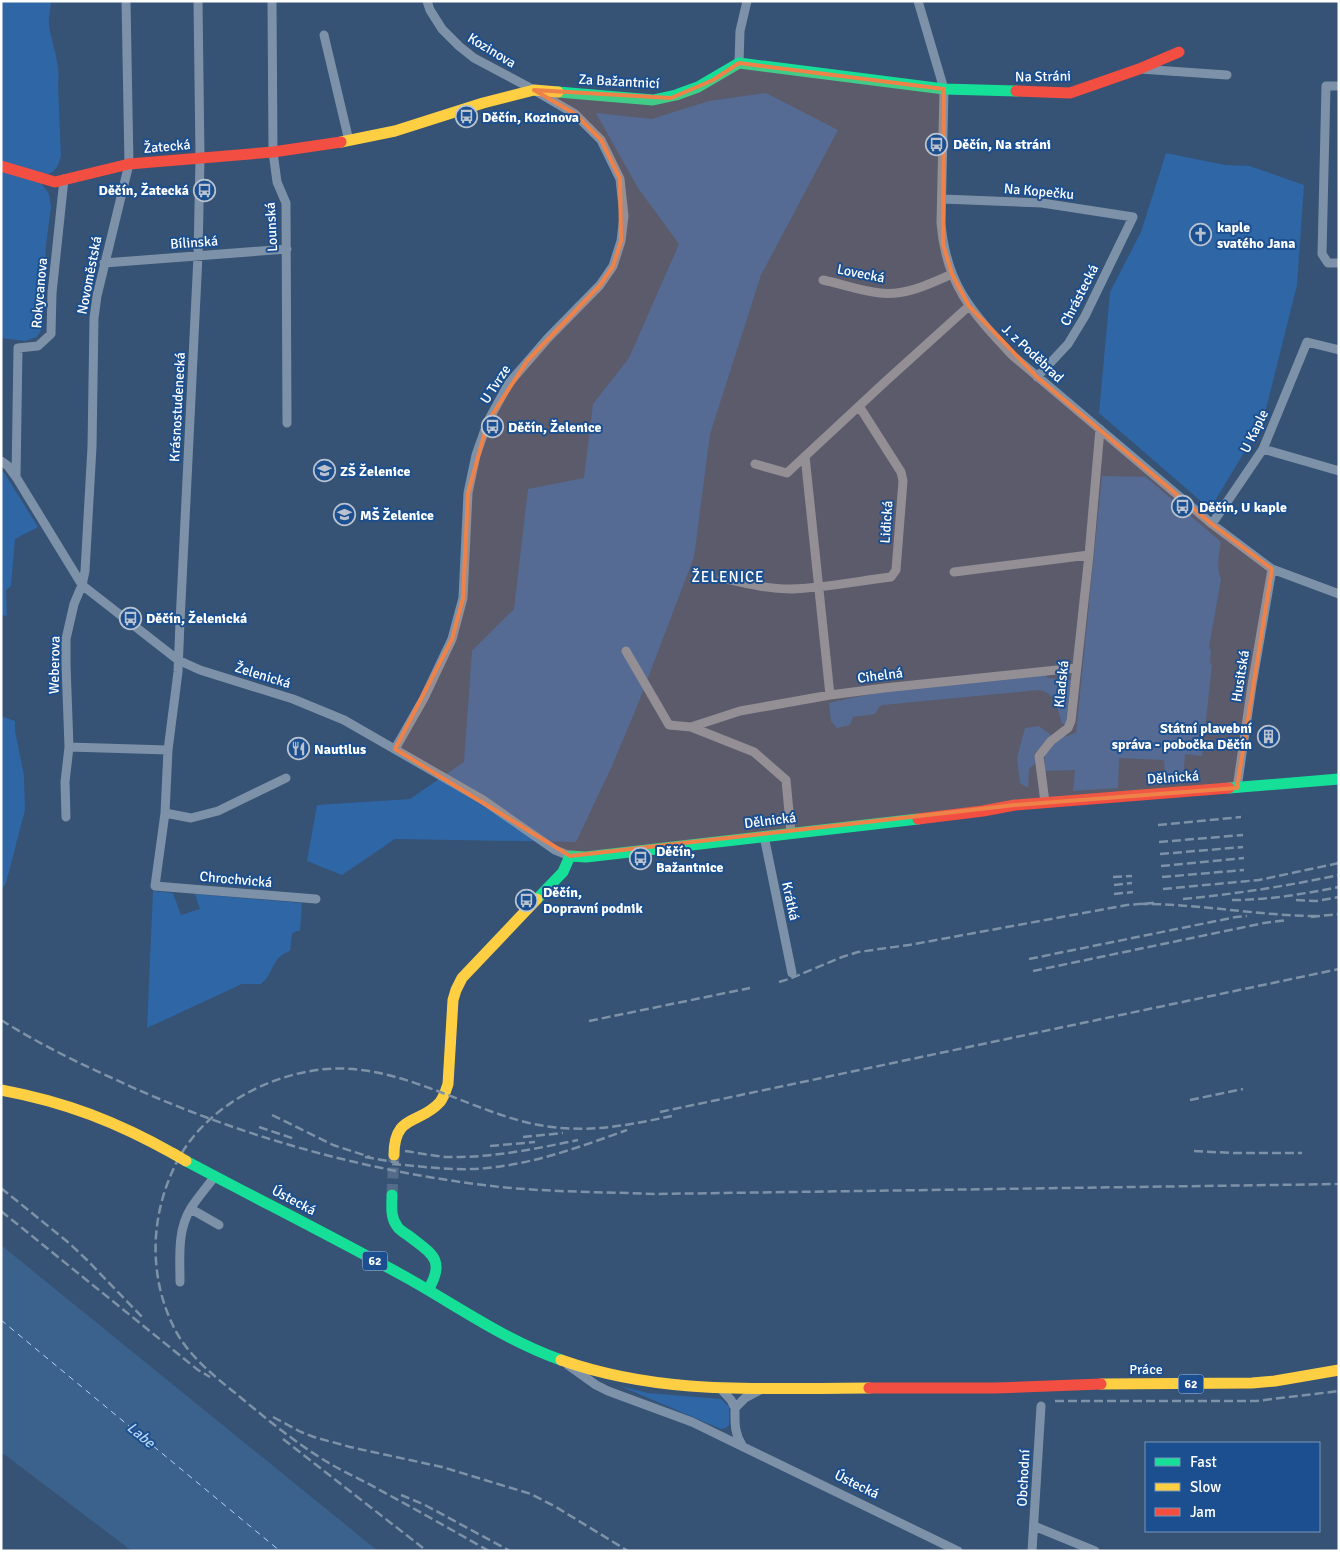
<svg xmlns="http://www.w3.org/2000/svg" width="1340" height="1552" viewBox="0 0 1340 1552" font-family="Signika,sans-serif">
<rect width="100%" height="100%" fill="#365274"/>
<path fill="#2f66a5" d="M 1,1 L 51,1 C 51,9 48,18 49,25 C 52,45 61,65 58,85 L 61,155 C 59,164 57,171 47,175 L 1,163 Z
M 766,93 L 838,130 L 761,275 L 710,434 L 694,557 L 636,709 L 611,768 L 576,842 L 395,839 L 342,875 L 307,861 L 317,805 L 410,799 L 464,762 L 472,651 L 514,609 L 528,489 L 584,478 L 593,404 L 629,358 L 679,244 L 638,188 L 596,113 L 652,119 L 709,101 Z
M 1166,153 L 1225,165 L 1250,166 L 1304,185 L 1297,285 L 1263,421 L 1210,509 L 1099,413 L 1110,292 L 1141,232 Z
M 1,171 L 41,183 L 49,194 L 51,207 L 46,245 L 43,327 L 37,337 L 25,341 L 1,338 Z
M 1,470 L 5,474 L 38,527 L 15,539 L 11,586 L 6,590 L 7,616 L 1,615 Z
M 1102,476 L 1146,477 L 1221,542 C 1219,553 1216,569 1221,579 L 1209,647 L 1211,651 L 1210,663 L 1212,665 L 1202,756 L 1185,754 L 1183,783 L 1166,784 L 1164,760 L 1119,758 L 1118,788 L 1073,791 L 1075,770 L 1044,771 L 1045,751 L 1055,740 L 1076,733 Z
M 1046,675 L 1048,678 L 1071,680 L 1066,724 L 1062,724 C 1058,710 1055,691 1038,690 L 883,705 L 879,707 L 875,714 L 853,717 L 850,725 L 837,728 L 831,721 L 829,703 C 899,686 973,682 1046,675 Z
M 1,716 L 15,721 L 15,731 L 24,775 L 25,810 L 6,883 L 1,890 Z
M 1039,726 L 1051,735 L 1034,754 L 1036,763 L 1029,769 L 1028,788 L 1020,783 L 1017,758 L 1025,728 Z
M 153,891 L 173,893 L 181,915 L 200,909 L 195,894 L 302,903 L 300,931 L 296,931 L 292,934 L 290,951 C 271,957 274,974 261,984 L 242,984 L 147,1028 Z
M 620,1386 L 648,1393 L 721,1399 L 729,1407 L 729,1425 L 726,1428 L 721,1429 Z"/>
<path fill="#3b618d" d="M 1,1245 L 378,1551 L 132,1551 L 1,1452 Z"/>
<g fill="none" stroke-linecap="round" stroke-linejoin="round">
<path stroke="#b5d3f5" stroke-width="1" stroke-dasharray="6 5" stroke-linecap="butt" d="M 1,1320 L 280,1551"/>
<path stroke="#546c89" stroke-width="11" stroke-dasharray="11 5.5" stroke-linecap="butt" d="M 392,1195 L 394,1155"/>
<path stroke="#7d92a8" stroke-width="9" d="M 198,1 L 200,158 L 198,256 L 180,622 L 178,672 L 168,750 L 165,813 L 155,886 L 316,899
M 272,1 L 273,152 L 277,182 L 286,203 L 287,423
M 918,1 L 944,89 L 941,223 C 946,285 972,312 1012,355 L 1212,524 L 1272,569 L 1339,594
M 324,35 L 349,141
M 739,63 L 740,31 L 747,1
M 1140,69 L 1227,75
M 1339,86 L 1326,86 L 1322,254 L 1328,263 L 1339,263
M 942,199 L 1042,203 L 1133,217 L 1085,316 L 1068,344 L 1037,377
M 104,263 L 287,249
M 823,280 C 842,284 861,291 880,293 C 906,296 929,284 952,274
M 1263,449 L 1339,471
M 805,456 L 830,695
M 1,461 L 8,466 L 16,477 L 82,585 L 178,660 L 200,670 L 293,699 L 344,720 L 483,800 L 555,850 L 570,856
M 755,464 L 787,473 L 886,381 L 969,306
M 16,477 L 18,348 L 38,346 L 51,334 L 52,293 L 64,179
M 1212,524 L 1263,449 L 1307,342 L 1339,350
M 954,572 L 1089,555
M 722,578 C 744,583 767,589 791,589 C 824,588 858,581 891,577 L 896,570 L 903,481 L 901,472 L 859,406
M 626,651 L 669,725 L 691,727 L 754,752 L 786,780 L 791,833
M 691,727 L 740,711 L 830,695 L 884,688 L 1076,668
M 69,747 L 168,750
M 395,749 L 424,698 L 452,639 L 463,598 L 468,493 L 476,455 L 488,421 L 509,383 L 548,338 L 600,285 L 613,266 L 621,241 L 624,216 L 620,179 L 601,140 L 575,114 L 534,90 L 474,58 L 459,46 L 442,29 L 430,10 L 427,1
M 1237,788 L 1252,685 L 1272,569
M 1045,802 L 1039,756 L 1051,741 L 1068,728 L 1071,721 L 1089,555 L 1100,429
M 165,813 L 191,818 L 218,811 L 286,778
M 66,817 L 65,782 L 69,747 L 66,664 L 66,639 L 74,604 L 82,585 L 85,571 L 92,447 L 94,318 L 97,296 L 129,164 L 126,1
M 764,836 L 792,973
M 191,1209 L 219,1225
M 180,1282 C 180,1257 177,1230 191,1208 C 198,1197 207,1187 215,1176
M 568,1365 L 596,1385 L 608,1391 L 692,1422 L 958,1551
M 720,1388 L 731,1400 L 735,1408
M 742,1445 C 734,1433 735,1422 735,1408 L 745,1398 L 762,1389
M 1034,1526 L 1095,1551
M 1032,1551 L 1041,1406"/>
<path stroke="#16e098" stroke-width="11" d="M 558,92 L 653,100 L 676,95 L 698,87 L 739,63 L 944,89 L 1016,91
M 1229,788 L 1339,779
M 537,899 L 563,872 L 570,856 L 586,857 L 918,819
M 186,1161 C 261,1201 337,1239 411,1280 C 460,1308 507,1341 561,1360
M 392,1195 C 392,1205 390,1217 397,1226 C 399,1230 405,1233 409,1236 C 432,1254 446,1260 428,1290"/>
<path stroke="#ffcf43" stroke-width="11" d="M 341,142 L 395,131 L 483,103 L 534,90 L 558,92
M 1,1090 C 66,1102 117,1122 174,1154
M 394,1155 C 394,1113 420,1125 440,1102 C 444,1097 446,1090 448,1084 L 453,1000 L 456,990 L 462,978 L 537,899
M 561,1360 C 663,1396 763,1388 869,1388
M 1101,1384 L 1252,1383 L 1275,1381 L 1339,1370"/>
<path stroke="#f24e42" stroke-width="11" d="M 1016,91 L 1070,93 L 1139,69 L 1179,52
M 1,166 L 55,182 L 129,164 L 273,152 L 341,142
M 918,819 L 983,811 L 1015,805 L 1229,788
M 869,1388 L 995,1388 L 1101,1384"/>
<path stroke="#7e92a7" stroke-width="2.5" stroke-dasharray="9 4" stroke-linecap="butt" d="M 1158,825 L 1241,817
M 1159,842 L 1243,835
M 1160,854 L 1243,847
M 1161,866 L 1244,858
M 1113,877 L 1132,876
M 1162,877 L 1244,870
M 1114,885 L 1132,883
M 1163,889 L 1259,880 L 1339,863
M 1114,894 L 1133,892
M 1183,899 C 1236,894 1287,886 1339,875
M 1232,900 C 1269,900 1303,894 1339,887
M 1296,900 L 1316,901 L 1339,897
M 1311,917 L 1339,914
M 1029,959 L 1236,917 L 1247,916
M 1033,971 L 1264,923 L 1287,920
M 779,982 L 789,979 L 842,957 L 858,952 L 909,945 L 1127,905 L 1153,903 L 1143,904 C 1202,904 1260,916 1318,916
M 1,1020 C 36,1042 74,1061 112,1078 C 234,1135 365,1172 500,1187 C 551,1192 603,1192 655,1194 L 1339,1184
M 589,1021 L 750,988
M 1190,1100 L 1243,1089
M 660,1112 L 1339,969
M 272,1115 L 333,1145 L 370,1157
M 259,1127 L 295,1139
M 523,1137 L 563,1133
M 490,1146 L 535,1142
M 405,1151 C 419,1153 433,1156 447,1157 C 491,1158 535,1149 578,1140
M 1194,1151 L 1232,1153 L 1302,1153
M 365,1157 L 399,1163
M 392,1164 C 419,1166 445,1170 472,1169 C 526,1167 577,1148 627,1130
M 1,1188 L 69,1243 L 87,1260 L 143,1318
M 1,1211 L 198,1370 L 210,1377
M 1055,1401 L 1256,1401 L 1339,1391
M 273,1417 L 301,1432 L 314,1437 L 350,1447 L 442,1467 L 531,1494 L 556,1507 L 628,1551
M 283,1439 L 423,1548
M 401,1495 L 425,1505 L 510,1551
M 489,1551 C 452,1530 415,1509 378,1489 C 364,1481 348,1474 334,1466 C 301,1447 270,1422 240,1397 C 218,1379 193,1360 178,1335 C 149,1284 149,1222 173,1170 C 197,1114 259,1078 317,1070 C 391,1060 455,1104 525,1122 C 578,1135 620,1127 672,1116"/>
<path stroke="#ffcf43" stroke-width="11" d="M 174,1154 L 186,1161"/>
</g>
<path fill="#ee8249" fill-opacity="0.2" stroke="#ee8249" stroke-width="4" stroke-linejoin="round" d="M 739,63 L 944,89 L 943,244 L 952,274 L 969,306 L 1037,377 L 1212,524 L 1272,569 L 1237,788 L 1015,805 L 570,856 L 395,749 L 452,639 L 463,598 L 468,493 L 488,421 L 527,361 L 600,285 L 613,266 L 621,241 L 620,179 L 601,140 L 575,114 L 534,90 L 671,98 L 713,80 Z"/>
<defs>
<symbol id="bus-ring" viewBox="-11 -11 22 22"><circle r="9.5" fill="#1b4f8f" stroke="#b9c2ce" stroke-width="1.5"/><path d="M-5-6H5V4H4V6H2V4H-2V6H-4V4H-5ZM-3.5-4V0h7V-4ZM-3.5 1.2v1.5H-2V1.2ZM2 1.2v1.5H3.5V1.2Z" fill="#b9c2ce"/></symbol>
<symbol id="church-ring" viewBox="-11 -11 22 22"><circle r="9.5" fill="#1b4f8f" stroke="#b9c2ce" stroke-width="1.5"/><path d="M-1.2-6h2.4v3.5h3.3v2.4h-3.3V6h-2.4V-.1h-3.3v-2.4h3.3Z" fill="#b9c2ce"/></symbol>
<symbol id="school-ring" viewBox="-11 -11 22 22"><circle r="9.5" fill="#1b4f8f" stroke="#b9c2ce" stroke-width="1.5"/><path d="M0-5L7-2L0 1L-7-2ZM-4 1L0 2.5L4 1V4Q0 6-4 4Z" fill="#b9c2ce"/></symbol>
<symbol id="building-ring" viewBox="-11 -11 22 22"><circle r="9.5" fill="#1b4f8f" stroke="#b9c2ce" stroke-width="1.5"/><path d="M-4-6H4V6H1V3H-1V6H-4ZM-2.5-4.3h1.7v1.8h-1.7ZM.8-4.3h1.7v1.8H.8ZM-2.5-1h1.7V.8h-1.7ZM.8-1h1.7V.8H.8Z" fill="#b9c2ce"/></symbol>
<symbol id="restaurant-ring" viewBox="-11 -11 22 22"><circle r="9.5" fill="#1b4f8f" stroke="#b9c2ce" stroke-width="1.5"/><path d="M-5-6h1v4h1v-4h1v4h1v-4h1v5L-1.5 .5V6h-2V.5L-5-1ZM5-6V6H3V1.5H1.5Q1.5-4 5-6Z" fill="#b9c2ce"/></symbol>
</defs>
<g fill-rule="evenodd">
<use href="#bus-ring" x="454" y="104" width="25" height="25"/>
<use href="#bus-ring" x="924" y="132" width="25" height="25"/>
<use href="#bus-ring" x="192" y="178" width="25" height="25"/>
<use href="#church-ring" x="1188" y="222" width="25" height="25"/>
<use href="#bus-ring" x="480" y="414" width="25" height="25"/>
<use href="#school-ring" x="312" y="458" width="25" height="25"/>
<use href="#bus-ring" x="1170" y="494" width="25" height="25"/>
<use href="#school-ring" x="332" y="502" width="25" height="25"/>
<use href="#bus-ring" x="118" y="606" width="25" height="25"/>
<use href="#building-ring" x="1256" y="724" width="25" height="25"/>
<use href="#restaurant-ring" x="286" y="736" width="25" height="25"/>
<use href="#bus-ring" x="628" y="846" width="25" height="25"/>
<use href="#bus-ring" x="514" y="888" width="25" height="25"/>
</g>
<g text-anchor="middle" stroke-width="4" stroke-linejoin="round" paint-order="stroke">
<g fill="#1b4f8f" stroke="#bbcadd" stroke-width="1">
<rect x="362.5" y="1251.5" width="25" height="19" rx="4"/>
<rect x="1178.5" y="1374.5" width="25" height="19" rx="4"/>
</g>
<g font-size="12" font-weight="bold" fill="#fff">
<text x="375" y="1265">62</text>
<text x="1191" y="1388">62</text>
</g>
<g font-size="14" fill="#fff" stroke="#1b4f8f">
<text transform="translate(492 50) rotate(31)" y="5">Kozinova</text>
<text transform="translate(1043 76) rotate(-1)" y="5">Na Stráni</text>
<text transform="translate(619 81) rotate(3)" y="5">Za Bažantnicí</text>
<text transform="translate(167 146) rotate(-5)" y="5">Žatecká</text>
<text transform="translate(1039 191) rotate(5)" y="5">Na Kopečku</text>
<text transform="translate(271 227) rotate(-93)" y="5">Lounská</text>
<text transform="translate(194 242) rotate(-4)" y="5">Bílinská</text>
<text transform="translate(861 273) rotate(11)" y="5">Lovecká</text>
<text transform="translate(89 275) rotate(-79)" y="5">Novoměstská</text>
<text transform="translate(39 293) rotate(-85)" y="5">Rokycanova</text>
<text transform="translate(1079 295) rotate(-63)" y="5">Chrástecká</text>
<text transform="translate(1033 353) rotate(43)" y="5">J. z Poděbrad</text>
<text transform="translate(495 384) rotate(-57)" y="5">U Tvrze</text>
<text transform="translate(177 407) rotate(-87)" y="5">Krásnostudenecká</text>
<text transform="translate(1254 431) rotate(-64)" y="5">U Kaple</text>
<text transform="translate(886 522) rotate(-86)" y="5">Lidická</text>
<text transform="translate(54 665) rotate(-89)" y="5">Weberova</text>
<text transform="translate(263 675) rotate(17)" y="5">Želenická</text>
<text transform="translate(880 675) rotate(-7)" y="5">Cihelná</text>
<text transform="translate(1240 676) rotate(-81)" y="5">Husitská</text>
<text transform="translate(1061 684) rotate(-84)" y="5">Kladská</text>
<text transform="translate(1173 777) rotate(-4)" y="5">Dělnická</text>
<text transform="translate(770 820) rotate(-7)" y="5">Dělnická</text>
<text transform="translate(236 879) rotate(5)" y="5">Chrochvická</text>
<text transform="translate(791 901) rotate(78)" y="5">Krátká</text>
<text transform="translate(294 1200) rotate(28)" y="5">Ústecká</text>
<text x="1146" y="1374">Práce</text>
<text transform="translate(1023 1478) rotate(-87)" y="5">Obchodní</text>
<text transform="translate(857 1484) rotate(26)" y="5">Ústecká</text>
</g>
<g font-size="14" font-weight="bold" fill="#fff" stroke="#1b4f8f" text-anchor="start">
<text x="482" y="122">Děčín, Kozinova</text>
<text x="953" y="149">Děčín, Na stráni</text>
<text x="189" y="195" text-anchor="end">Děčín, Žatecká</text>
<text x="1217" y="232">kaple<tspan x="1217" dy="16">svatého Jana</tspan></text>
<text x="508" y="432">Děčín, Želenice</text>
<text x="340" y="476">ZŠ Želenice</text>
<text x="1199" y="512">Děčín, U kaple</text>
<text x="360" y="520">MŠ Želenice</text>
<text x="146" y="623">Děčín, Želenická</text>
<text x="1252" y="733" text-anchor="end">Státní plavební<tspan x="1252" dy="16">správa - pobočka Děčín</tspan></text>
<text x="314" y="754">Nautilus</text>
<text x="656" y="856">Děčín,<tspan x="656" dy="16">Bažantnice</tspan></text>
<text x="543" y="897">Děčín,<tspan x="543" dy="16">Dopravní podnik</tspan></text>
</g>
<g font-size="15" letter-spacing="1" fill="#fff" stroke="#1b4f8f">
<text x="728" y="582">ŽELENICE</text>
</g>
<g font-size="15" font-style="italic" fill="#b5d3f5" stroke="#1b4f8f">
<text transform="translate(141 1435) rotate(40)" y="5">Labe</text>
</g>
</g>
<rect width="1340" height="1552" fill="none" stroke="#ffffff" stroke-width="5"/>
<rect x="1145" y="1442" width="175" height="90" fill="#1b4f8f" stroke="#7695bc"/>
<rect x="1155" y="1458" width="25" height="8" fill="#16e098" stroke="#7695bc"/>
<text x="1190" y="1467" font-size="15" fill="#ffffff">Fast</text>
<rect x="1155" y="1483" width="25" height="8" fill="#ffcf43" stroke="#7695bc"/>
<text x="1190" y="1492" font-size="15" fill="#ffffff">Slow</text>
<rect x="1155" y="1508" width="25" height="8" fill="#f24e42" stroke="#7695bc"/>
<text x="1190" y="1517" font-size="15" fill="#ffffff">Jam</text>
</svg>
